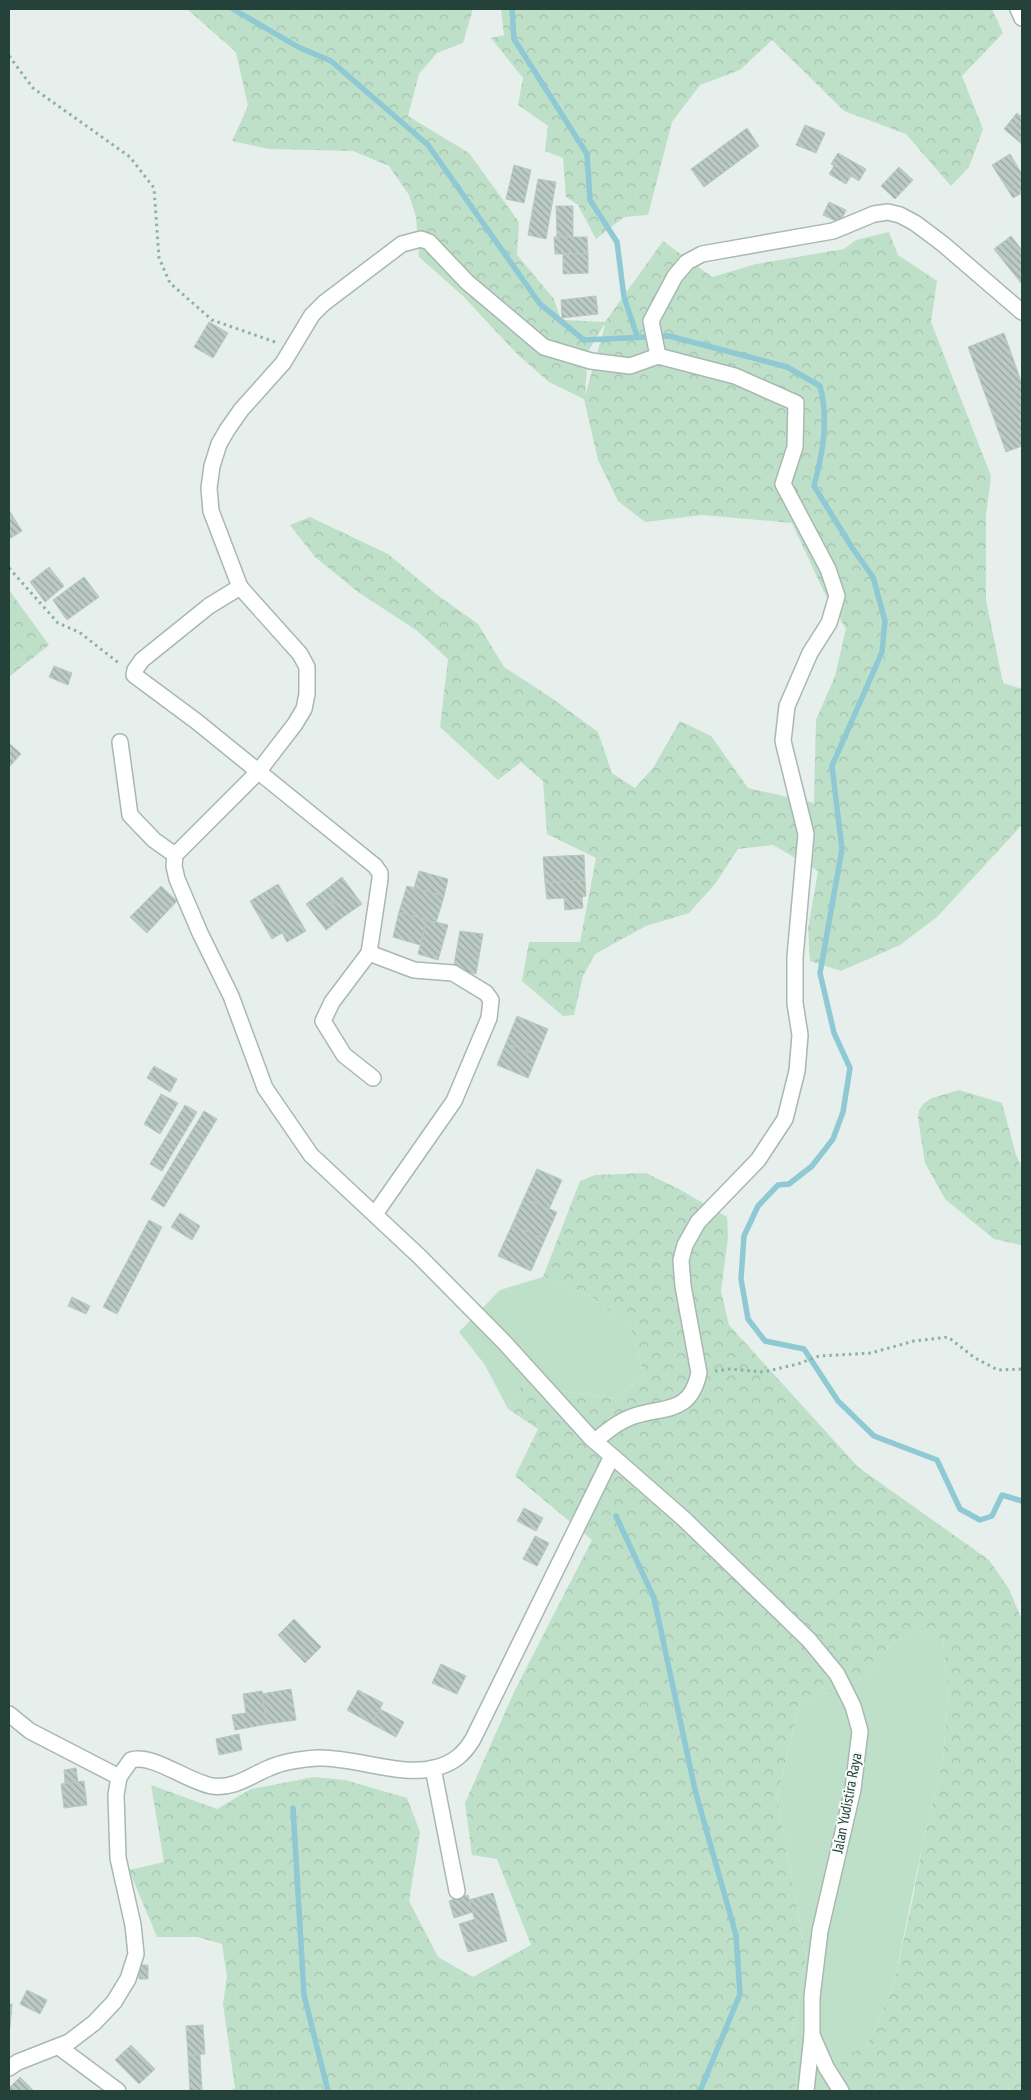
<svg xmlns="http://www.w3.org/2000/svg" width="1031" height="2100" viewBox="0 0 1031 2100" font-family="'PT Sans Narrow',sans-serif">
<defs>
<pattern id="forest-crowns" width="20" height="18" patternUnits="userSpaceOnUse" patternTransform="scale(1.25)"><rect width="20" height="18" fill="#bfe0c8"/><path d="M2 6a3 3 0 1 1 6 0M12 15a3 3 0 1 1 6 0" fill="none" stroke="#a4c1ad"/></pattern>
<pattern id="building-back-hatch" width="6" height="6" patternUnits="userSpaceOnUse" patternTransform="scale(1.25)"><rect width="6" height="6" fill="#bbcac4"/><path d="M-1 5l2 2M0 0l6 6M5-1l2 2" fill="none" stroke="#98a6a0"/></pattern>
</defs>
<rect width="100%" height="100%" fill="#e6efeb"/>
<path fill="#bfe0c8" d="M 543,1277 L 591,1296 L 631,1328 L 644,1376 L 615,1398 L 521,1386 L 508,1409 L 485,1365 L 459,1332 L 500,1290 Z
M 918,1630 L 943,1640 L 948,1698 L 943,1759 L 923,1842 L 894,1983 L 867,2046 L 839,2059 L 860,2091 L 795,2091 L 797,2074 L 793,2027 L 806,1957 L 777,1797 L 800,1703 L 862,1679 L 893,1643 Z"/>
<path fill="url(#forest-crowns)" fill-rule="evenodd" d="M 187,9 L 473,9 L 463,43 L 437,53 L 419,74 L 408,116 L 469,153 L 519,222 L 517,255 L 554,299 L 560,317 L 565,320 L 605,322 L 663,241 L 712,277 L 756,264 L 844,249 L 856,240 L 889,232 L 898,255 L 937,281 L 931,322 L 991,476 L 986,516 L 986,600 L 1003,683 L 1022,689 L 1022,823 L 1020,827 L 937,917 L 900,945 L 841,971 L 810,961 L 808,929 L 818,871 L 773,845 L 738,849 L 715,884 L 689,913 L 646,926 L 595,954 L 583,976 L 574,1015 L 563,1016 L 522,981 L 529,942 L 580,942 L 596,858 L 547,834 L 543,781 L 521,762 L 498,780 L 440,727 L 448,659 L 416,630 L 358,592 L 315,557 L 290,525 L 310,517 L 388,554 L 436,594 L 478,624 L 504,667 L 553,699 L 598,732 L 612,773 L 635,788 L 653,768 L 680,721 L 711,736 L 748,788 L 814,803 L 816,720 L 835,676 L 846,629 L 823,590 L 792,523 L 702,515 L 645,522 L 618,501 L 598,460 L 584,399 L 549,382 L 518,355 L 463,296 L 419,257 L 416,217 L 409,195 L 389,166 L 353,151 L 269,149 L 232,141 L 248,106 L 236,52 ZM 604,325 L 605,325 L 585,396 L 588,352 Z
M 501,9 L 992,9 L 1003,33 L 962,76 L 983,129 L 969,167 L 951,186 L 906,134 L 844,111 L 772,40 L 740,70 L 700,85 L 672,122 L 648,215 L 624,217 L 596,239 L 578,205 L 566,197 L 563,158 L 545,151 L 548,126 L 518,105 L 523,78 L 491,38 L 504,35 Z
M 9,590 L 49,645 L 9,677 Z
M 959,1090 L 1002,1103 L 1016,1155 L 1022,1168 L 1021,1245 L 994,1239 L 945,1199 L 925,1163 L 918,1118 L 919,1110 L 924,1103 L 932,1098 Z
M 646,1173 L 679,1189 L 727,1217 L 728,1238 L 721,1291 L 729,1325 L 858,1467 L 989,1560 L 1009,1589 L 1022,1620 L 1022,2091 L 860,2091 L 838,2059 L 867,2046 L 894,1983 L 913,1897 L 923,1842 L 943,1759 L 948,1698 L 943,1640 L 918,1630 L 893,1643 L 862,1679 L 800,1703 L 777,1797 L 806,1957 L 793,2027 L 797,2074 L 795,2091 L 230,2091 L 235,2088 L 223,2004 L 227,1976 L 222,1944 L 197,1937 L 157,1937 L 129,1870 L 164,1862 L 151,1785 L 217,1809 L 251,1789 L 314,1777 L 345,1780 L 407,1798 L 420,1832 L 409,1901 L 438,1957 L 473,1977 L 531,1945 L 497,1859 L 472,1855 L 465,1803 L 514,1692 L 592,1540 L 515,1476 L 538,1429 L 508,1409 L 521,1386 L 615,1398 L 644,1376 L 631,1328 L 591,1296 L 543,1277 L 580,1181 L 595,1175 Z"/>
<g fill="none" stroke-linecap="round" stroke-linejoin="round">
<path stroke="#8ec9d4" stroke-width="5.5" d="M 233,9 L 298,47 L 331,61 L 428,145 L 540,304 L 584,340 L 669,336 L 787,367 L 820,386 C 829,420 823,452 814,486 L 853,549 L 873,577 L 885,621 L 882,652 L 832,766 L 842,849 L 820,973 L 834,1033 L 850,1068 L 843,1112 L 833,1139 L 812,1166 L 789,1184 L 778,1185 L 758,1206 L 744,1236 L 741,1279 L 748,1319 L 765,1341 L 804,1349 L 838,1401 L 874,1436 L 937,1460 L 960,1509 L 980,1520 L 992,1516 L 1002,1495 L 1022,1501
M 512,9 L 514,39 L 587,154 L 590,200 L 617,242 L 624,297 L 637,336
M 616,1516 L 654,1598 L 695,1790 L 736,1935 L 740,1994 L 700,2091
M 293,1808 L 304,1995 L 328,2091"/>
</g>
<path fill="url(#building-back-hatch)" stroke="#b8c9c2" d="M 1017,113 L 1022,117 L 1022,144 L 1004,129 Z
M 805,125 L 825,133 L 816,153 L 796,145 Z
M 747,128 L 759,146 L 704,187 L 691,169 Z
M 838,153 L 866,169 L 859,181 L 831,164 Z
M 1010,154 L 1022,174 L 1022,193 L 1013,198 L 992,165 Z
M 514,165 L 531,170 L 524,203 L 506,199 Z
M 834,166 L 851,176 L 846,184 L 829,174 Z
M 899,167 L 913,180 L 895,199 L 881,186 Z
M 538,179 L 556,182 L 546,239 L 528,235 Z
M 829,202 L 846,210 L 840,223 L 823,215 Z
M 556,206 L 573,206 L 573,237 L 557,237 Z
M 1011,236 L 1022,250 L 1021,283 L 994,249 Z
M 554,237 L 587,237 L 588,254 L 555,254 Z
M 563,254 L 588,254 L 588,273 L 563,274 Z
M 596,296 L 598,314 L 562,318 L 561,300 Z
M 209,322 L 228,333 L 213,358 L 194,347 Z
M 1004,333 L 1022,384 L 1022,446 L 1006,452 L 968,347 Z
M 9,510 L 22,531 L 9,539 Z
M 49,567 L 64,586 L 45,602 L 30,582 Z
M 84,577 L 99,597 L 67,620 L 53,600 Z
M 54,666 L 72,673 L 68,685 L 49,677 Z
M 9,743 L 21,754 L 9,767 Z
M 584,855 L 585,880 L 545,883 L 543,857 Z
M 419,871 L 448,879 L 444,896 L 414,888 Z
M 342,877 L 362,904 L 343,917 L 324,891 Z
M 585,880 L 586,896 L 582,897 L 583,908 L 565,910 L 564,898 L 547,899 L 545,883 Z
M 278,884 L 306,931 L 287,942 L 282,933 L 272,939 L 250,901 Z
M 161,886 L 177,901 L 147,933 L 130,917 Z
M 407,886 L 444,896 L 436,923 L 399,912 Z
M 324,891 L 343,917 L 326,930 L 306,904 Z
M 399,912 L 427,920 L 420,945 L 393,937 Z
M 427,920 L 448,925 L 438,960 L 418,954 Z
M 460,931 L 483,934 L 476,974 L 453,970 Z
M 517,1016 L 548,1029 L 537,1056 L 506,1043 Z
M 506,1043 L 537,1056 L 528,1078 L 497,1065 Z
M 154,1066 L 177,1079 L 170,1092 L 147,1078 Z
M 161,1094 L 178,1103 L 160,1134 L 144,1124 Z
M 185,1105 L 197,1112 L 162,1171 L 150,1164 Z
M 204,1111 L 217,1119 L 164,1207 L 151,1199 Z
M 537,1169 L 562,1180 L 549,1209 L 524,1198 Z
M 524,1198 L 557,1212 L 545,1239 L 512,1225 Z
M 180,1213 L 200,1226 L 192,1240 L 171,1227 Z
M 149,1220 L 162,1227 L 117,1314 L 103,1307 Z
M 512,1225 L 545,1239 L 531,1271 L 498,1256 Z
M 72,1297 L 90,1306 L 86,1314 L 68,1306 Z
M 524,1508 L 543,1518 L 536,1531 L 517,1521 Z
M 535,1536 L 549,1543 L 537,1566 L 523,1559 Z
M 294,1619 L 321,1647 L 305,1663 L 278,1635 Z
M 441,1664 L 466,1676 L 457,1694 L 432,1683 Z
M 291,1689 L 296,1720 L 267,1724 L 262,1694 Z
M 358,1690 L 383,1703 L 372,1724 L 347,1710 Z
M 262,1691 L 267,1724 L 235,1730 L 232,1715 L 246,1713 L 243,1694 Z
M 380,1709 L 404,1722 L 396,1737 L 372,1724 Z
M 239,1734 L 242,1750 L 219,1755 L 216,1739 Z
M 76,1768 L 78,1782 L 65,1783 L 64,1770 Z
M 84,1781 L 87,1805 L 64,1808 L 61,1784 Z
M 493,1893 L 507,1941 L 483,1948 L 469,1900 Z
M 468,1895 L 473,1912 L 454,1918 L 449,1901 Z
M 475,1919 L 483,1948 L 468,1952 L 459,1924 Z
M 139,1965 L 148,1965 L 148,1979 L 139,1979 Z
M 27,1990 L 47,2000 L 40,2014 L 20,2004 Z
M 9,2004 L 12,2004 L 10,2028 L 9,2028 Z
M 203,2025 L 205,2054 L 188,2055 L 186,2026 Z
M 131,2045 L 155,2069 L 139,2084 L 115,2060 Z
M 188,2055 L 200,2055 L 202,2090 L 190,2091 Z
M 20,2077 L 34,2091 L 9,2091 L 9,2088 Z"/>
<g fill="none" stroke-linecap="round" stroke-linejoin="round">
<defs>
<path id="minor" d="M 1018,9 L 1022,18
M 240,587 L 209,606 L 142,660 L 135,670 L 134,675 L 196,721 L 375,866 L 380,873 L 380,879 L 369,953 L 414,970 L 453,973 L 486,993 L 491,1000 L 489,1018 L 454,1101 L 375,1214
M 120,742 L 130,815 L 154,840 L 175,855
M 369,953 L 332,1002 L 323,1021 L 344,1055 L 373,1078
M 595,1441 C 607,1431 619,1421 634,1416 C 666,1406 690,1414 699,1373 L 683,1286 L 681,1260 L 685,1245 L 698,1222 L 758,1160 L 785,1119 L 797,1071 L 800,1035 L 795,1003 L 795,957 L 806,834 L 783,741 L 787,706 L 810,653 L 829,623 L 837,596 L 828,569 L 783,484 L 795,447 L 796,403 L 735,376 L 658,356
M 9,1714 L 30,1731 L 119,1777
M 433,1768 L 457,1891
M 59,2047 L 118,2091
M 806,2091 L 812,2035"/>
<path id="tertiary" d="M 612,1456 L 684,1519 L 809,1640 L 837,1674 L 853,1706 L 860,1731 L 853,1789 L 820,1931 L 812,1997 L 812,2035 L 826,2067 L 841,2091
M 9,2068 L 18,2062 L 69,2042 L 94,2023 L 114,2002 L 128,1979 L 136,1954 L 133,1925 L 118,1858 L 116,1795 L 119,1777 L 131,1760 C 152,1753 188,1782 212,1786 C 234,1789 250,1776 269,1768 C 284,1761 302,1759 318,1758 C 355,1757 400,1777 435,1768 C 454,1763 464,1754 473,1739 L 612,1456 L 592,1439 L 504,1342 L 420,1257 L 311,1155 L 265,1088 L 231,996 L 200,933 L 177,879 L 174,866 L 175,855 L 258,772 L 295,724 L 304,709 L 307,694 L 307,667 L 300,654 L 240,587 L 211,511 L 209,488 L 212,466 L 219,444 L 227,430 L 241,410 L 283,363 L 312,315 L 324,303 L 402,244 L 421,239 L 429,242 L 467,282 L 544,347 L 591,361 L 630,366 L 658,356 L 651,321 L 675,276 L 687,262 L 702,254 L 833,231 L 874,214 L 888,212 L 900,215 L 915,223 L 943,244 L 1022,312"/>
</defs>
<use href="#minor" stroke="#a8b8b2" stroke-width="18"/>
<use href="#tertiary" stroke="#a8b8b2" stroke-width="18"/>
<path stroke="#86b3a5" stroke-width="3" stroke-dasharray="2.5 4" stroke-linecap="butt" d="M 9,56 L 33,88 L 130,157 L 154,188 L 159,258 L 170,283 L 212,320 L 278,343
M 9,568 L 58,623 L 79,632 L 120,664
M 715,1371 L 730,1369 L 763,1372 L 798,1364 L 819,1356 L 871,1353 L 914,1341 L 948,1337 L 975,1358 L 998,1370 L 1022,1369"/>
<use href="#minor" stroke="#fff" stroke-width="15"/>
<use href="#tertiary" stroke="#fff" stroke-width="15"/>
</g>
<g text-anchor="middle" stroke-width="4" stroke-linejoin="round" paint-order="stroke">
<g font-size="15" fill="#24423a" stroke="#f7fbf9">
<text transform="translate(847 1803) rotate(-79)" y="5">Jalan Yudistira Raya</text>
</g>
</g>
<rect width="1031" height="2100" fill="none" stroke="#24423a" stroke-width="20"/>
</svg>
